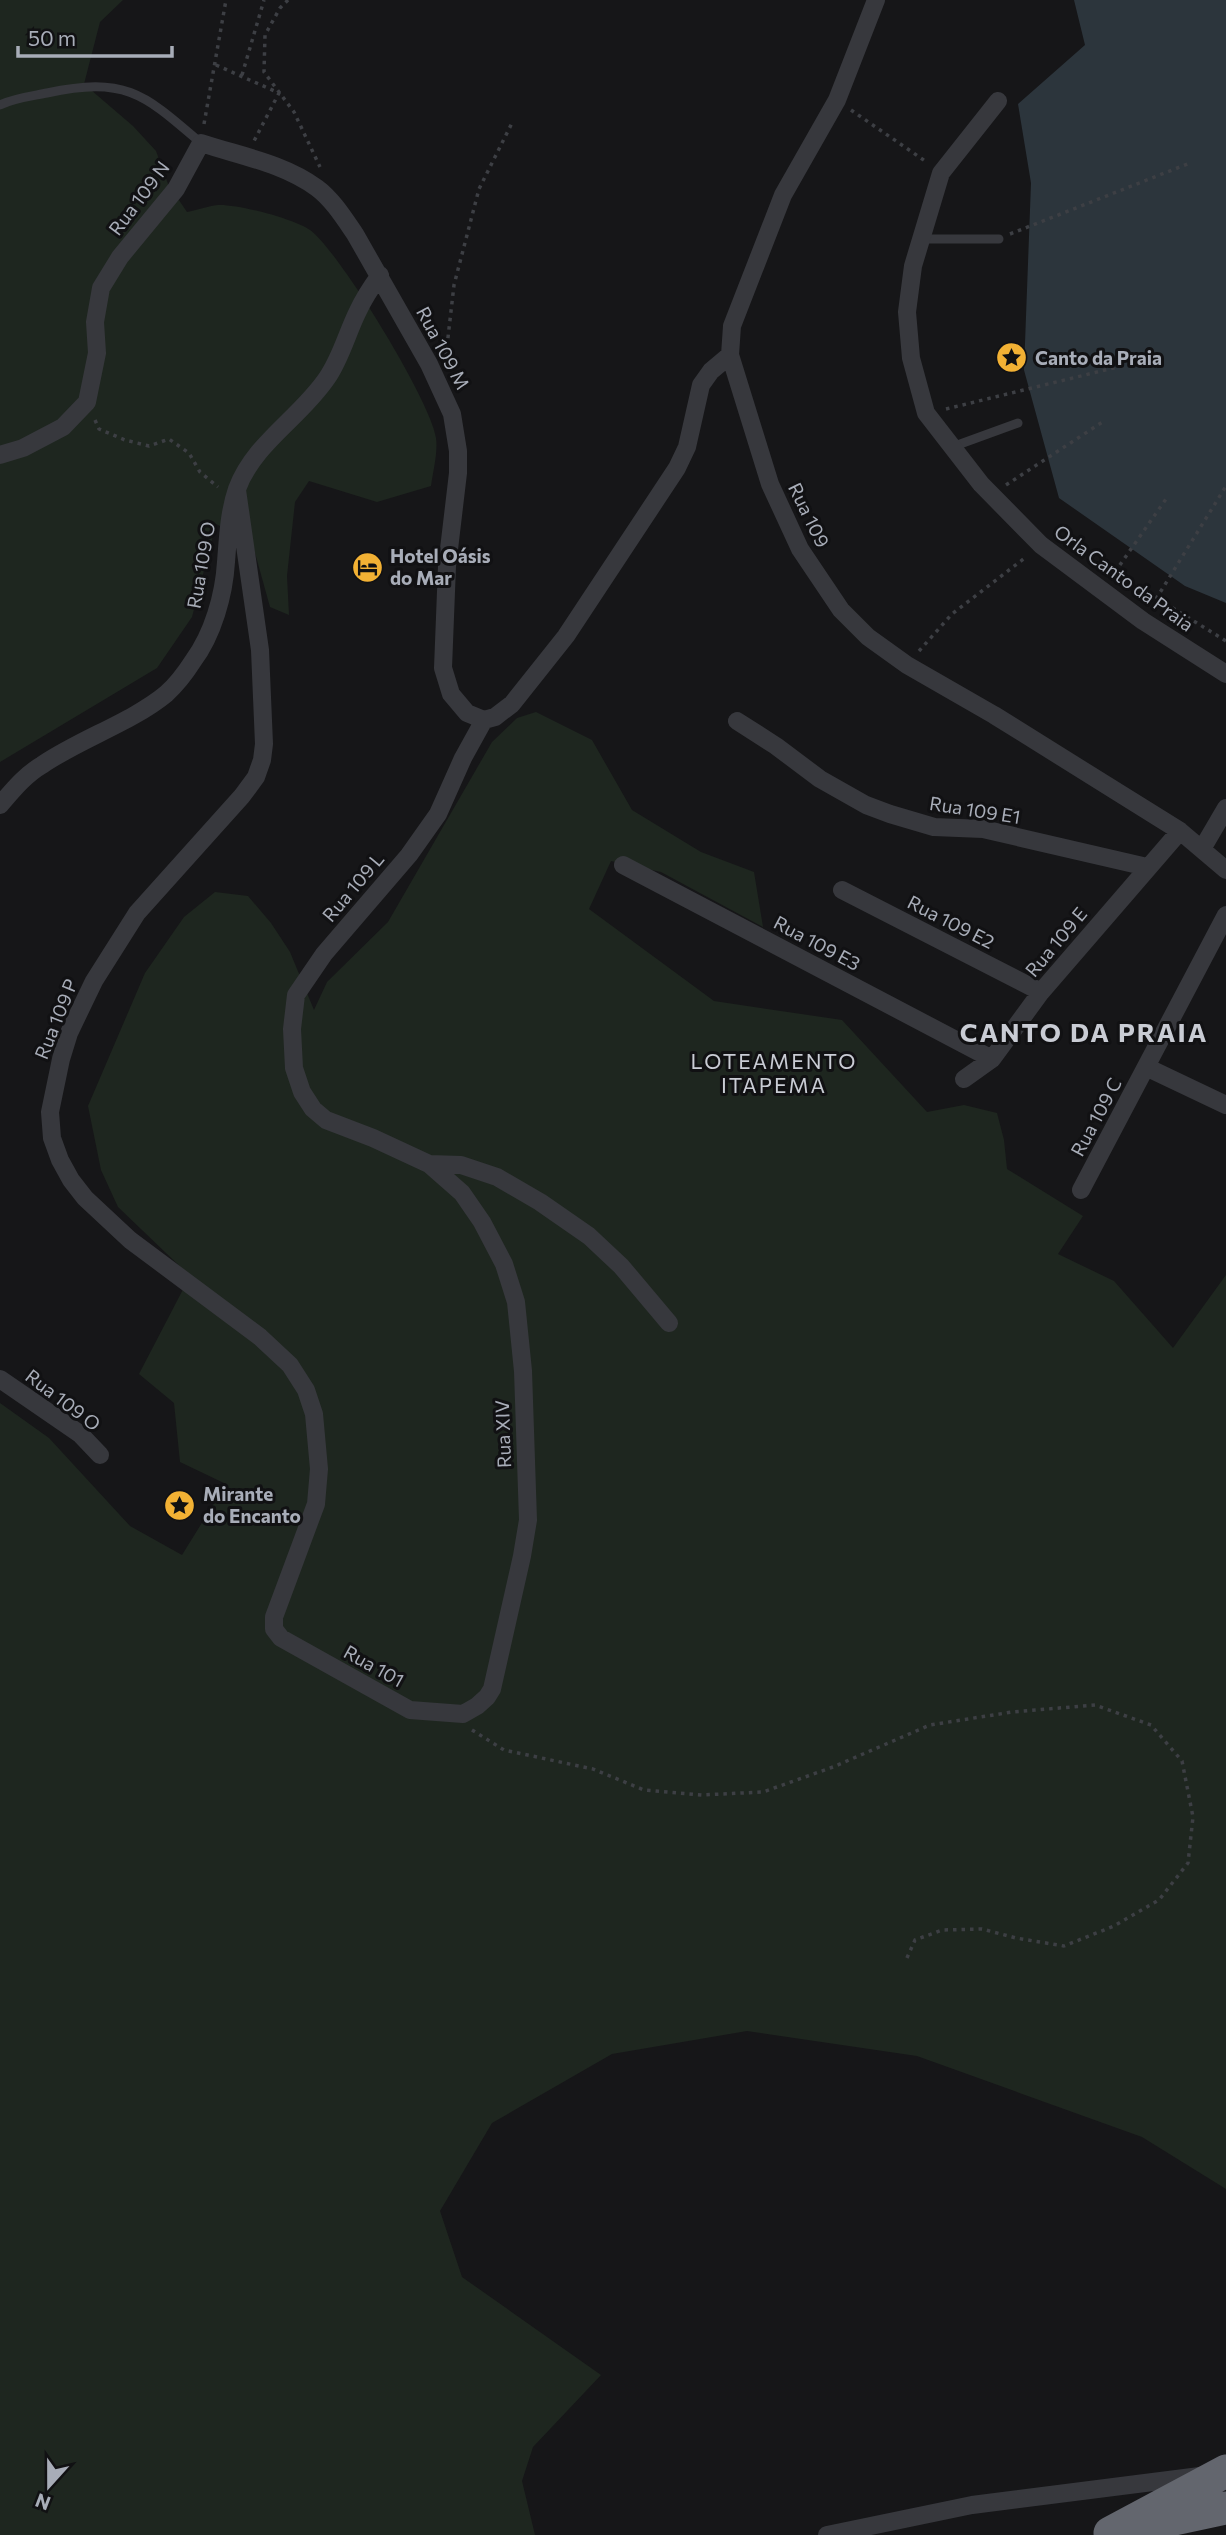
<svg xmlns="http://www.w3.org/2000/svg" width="1226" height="2535" viewBox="0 0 1226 2535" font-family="Commissioner,sans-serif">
<rect width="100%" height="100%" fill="#161618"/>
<path fill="#1e261f" d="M 0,0 L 123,0 L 100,22 L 84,84 L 133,126 L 156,151 L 168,184 L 187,212 C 197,210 208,206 218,205 C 238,204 294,219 310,230 C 339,251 432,403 436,438 C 438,453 433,471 431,486 L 377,502 L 309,481 L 295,502 L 287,576 L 289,615 L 270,607 L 252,542 L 216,524 L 192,617 L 157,668 L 0,762 Z
M 536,712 L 592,740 L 632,810 L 701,852 L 754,872 L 763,927 L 661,872 L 611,861 L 589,909 L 714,1001 L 842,1020 L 927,1112 L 964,1105 L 997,1113 L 1004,1140 L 1007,1169 L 1083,1216 L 1058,1254 L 1114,1281 L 1173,1348 L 1226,1275 L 1226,2189 L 1142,2137 L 917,2056 L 747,2031 L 612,2054 L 492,2123 L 440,2211 L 462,2277 L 601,2375 L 533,2447 L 522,2481 L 535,2535 L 0,2535 L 0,1403 L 49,1438 L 130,1526 L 182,1555 L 226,1484 L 180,1462 L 174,1403 L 139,1374 L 190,1276 L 118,1207 L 101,1170 L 88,1106 L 145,973 L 184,917 L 215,892 L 248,896 L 271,923 L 290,952 L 314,1010 L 327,982 L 388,922 L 492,742 L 517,718 Z"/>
<path fill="#2c353c" d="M 1074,0 L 1226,0 L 1226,603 L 1185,586 L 1059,498 L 1024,370 L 1031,183 L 1018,104 L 1085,45 Z"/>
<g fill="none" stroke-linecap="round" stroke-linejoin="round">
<path stroke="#3d3f44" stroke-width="3.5" stroke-dasharray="3.5 5" stroke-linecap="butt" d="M 288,0 L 280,8 L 265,35 L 264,72 L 294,112 L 320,167
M 216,65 L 279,93 L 254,141
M 242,75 L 264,0
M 851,110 L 928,163
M 204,124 L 226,0
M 1010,234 L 1190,163
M 446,355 L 454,285 L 479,189 L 513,121
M 946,409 L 1138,362
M 95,420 L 99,429 L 125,440 L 149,446 L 169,439 L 189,453 L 200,472 L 218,487
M 1006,485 L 1104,421
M 1100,563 L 1226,641
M 1115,572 L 1166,499
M 1156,599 L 1226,486
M 919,651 L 952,614 L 1026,557
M 472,1730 L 504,1750 L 593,1769 L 644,1790 L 702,1795 L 763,1792 L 833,1767 L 930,1725 L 1012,1712 L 1095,1705 L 1151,1725 L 1182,1761 L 1193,1817 L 1188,1863 L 1159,1900 L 1114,1926 L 1064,1946 L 1016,1938 L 982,1929 L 942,1930 L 915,1940 L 906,1960"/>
<path stroke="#37383d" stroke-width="9" d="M 0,105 C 14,98 32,96 47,93 C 126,76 144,94 201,143
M 922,239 L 999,239
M 952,447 L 1018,423"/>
<path stroke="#37383d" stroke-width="18" d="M 876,0 L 837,100 L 783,195 L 732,326 L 730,355 L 770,484 L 800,549 L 841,610 L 868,637 L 907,665 L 994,715 L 1180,831 L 1226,870
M 998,101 L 941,173 L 913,266 L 907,312 L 911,358 L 926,413 L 981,484 L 1041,545 L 1143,621 L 1226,674
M 0,455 L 23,448 L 63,427 L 87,402 L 97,353 L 95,322 L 101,288 L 120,257 L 176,189 L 201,143 C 240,156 283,163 317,188 C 332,199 344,218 355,234 L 429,364 L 452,414 L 458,451 L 458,473 L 447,566 L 443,668 L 451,694 L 467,713 L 484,720
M 237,490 L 260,650 L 264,744 L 262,760 L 256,777 L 242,796 L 137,913 L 94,981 L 69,1033 L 61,1059 L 50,1112 L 52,1138 L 60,1160 L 71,1180 L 85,1198 L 130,1240 L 260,1337 L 290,1365 L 306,1390 L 314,1414 L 319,1469 L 316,1504 L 274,1617 L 274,1629 L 281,1638 L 410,1710 L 463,1714 L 477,1706 L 487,1697 L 492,1689 L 522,1556 L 528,1520 L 523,1371 L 516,1302 L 504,1264 L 482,1222 L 462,1193 L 429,1164
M 737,721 L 776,746 L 820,779 L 866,805 L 890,814 L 934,827 L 983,829 L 1147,867
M 0,805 C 13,790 25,775 42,765 C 80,739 132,722 166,694 C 176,685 186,672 193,661 C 213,634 224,595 226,562 C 228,537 229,512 237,489 C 254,443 300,418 327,378 C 341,358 347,333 358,311 C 364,298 372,286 380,275
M 1202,849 L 1226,808
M 623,865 L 992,1059
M 842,890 L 1041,992
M 1146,1067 L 1226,1105
M 964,1079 L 992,1059 L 1041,992 L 1180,831
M 1081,1190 L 1226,915
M 669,1323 L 621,1266 L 589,1236 L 540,1202 L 497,1177 L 461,1165 L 429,1164 L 373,1138 L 326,1120 L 313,1109 L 302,1092 L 294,1068 L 292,1029 L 296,995 L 324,954 L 409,855 L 438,814 L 463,758 L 484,720 L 495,717 L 512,704 L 566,636 L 677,468 L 687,447 L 701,385 L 711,371 L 730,355
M 0,1379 L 80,1434 L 100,1455
M 827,2535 L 972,2505 L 1200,2476"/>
<path stroke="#63666e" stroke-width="33" d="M 1146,2525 L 1226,2508
M 1110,2533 L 1226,2471"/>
</g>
<defs>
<symbol id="sight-disc" viewBox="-11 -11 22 22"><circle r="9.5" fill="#f2b134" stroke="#111113"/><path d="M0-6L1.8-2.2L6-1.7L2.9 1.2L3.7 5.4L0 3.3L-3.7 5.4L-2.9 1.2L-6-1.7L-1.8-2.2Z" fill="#111"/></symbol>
<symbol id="hotel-disc" viewBox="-11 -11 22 22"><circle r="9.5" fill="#f2b134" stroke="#111113"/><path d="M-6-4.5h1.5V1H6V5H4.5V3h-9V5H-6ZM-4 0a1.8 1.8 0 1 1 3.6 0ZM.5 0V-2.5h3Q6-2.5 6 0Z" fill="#111"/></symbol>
</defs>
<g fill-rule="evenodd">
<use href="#sight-disc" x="994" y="340" width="35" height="35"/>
<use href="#hotel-disc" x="350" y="550" width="35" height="35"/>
<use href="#sight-disc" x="162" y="1488" width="35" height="35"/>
</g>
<g text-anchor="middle" stroke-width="6" stroke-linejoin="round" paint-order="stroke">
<g font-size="19" fill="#a8adb8" stroke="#111113">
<text transform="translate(139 198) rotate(-53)" y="7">Rua 109 N</text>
<text transform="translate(443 348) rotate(62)" y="7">Rua 109 M</text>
<text transform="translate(809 515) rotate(64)" y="7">Rua 109</text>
<text transform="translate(201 565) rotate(-80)" y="7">Rua 109 O</text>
<text transform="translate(1124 578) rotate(36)" y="7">Orla Canto da Praia</text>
<text transform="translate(975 810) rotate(9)" y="7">Rua 109 E1</text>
<text transform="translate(353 887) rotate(-50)" y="7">Rua 109 L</text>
<text transform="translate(951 922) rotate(27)" y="7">Rua 109 E2</text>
<text transform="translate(1056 942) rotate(-50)" y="7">Rua 109 E</text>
<text transform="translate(817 943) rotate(28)" y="7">Rua 109 E3</text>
<text transform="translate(56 1019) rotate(-68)" y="7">Rua 109 P</text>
<text transform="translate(1096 1117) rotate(-62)" y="7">Rua 109 C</text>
<text transform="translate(63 1400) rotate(37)" y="7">Rua 109 O</text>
<text transform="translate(503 1434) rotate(-92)" y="7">Rua XIV</text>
<text transform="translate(374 1666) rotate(29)" y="7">Rua 101</text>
</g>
<g font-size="19" font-weight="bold" fill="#a8adb8" stroke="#111113" text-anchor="start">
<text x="1035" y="365">Canto da Praia</text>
<text x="390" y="563">Hotel Oásis<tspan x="390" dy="22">do Mar</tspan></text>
<text x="203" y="1501">Mirante<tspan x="203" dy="22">do Encanto</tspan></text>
</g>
<g font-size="21" letter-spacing="2" fill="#c9ccd4" stroke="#111113">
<text x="774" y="1069">LOTEAMENTO<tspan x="774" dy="24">ITAPEMA</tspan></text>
</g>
<g font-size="26" font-weight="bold" letter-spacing="2" fill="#c9ccd4" stroke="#111113">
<text x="1084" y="1042">CANTO DA PRAIA</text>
</g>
</g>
<g transform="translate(49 2486) rotate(201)" stroke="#111113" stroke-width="5" paint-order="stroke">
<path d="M0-5L12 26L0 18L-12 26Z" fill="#a8adb8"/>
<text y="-10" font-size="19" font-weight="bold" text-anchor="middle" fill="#a8adb8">N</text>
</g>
<path d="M18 46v10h154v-10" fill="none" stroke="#a8adb8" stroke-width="3.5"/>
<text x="28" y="46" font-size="21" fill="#a8adb8" stroke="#111113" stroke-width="5" paint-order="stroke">50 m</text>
</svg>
